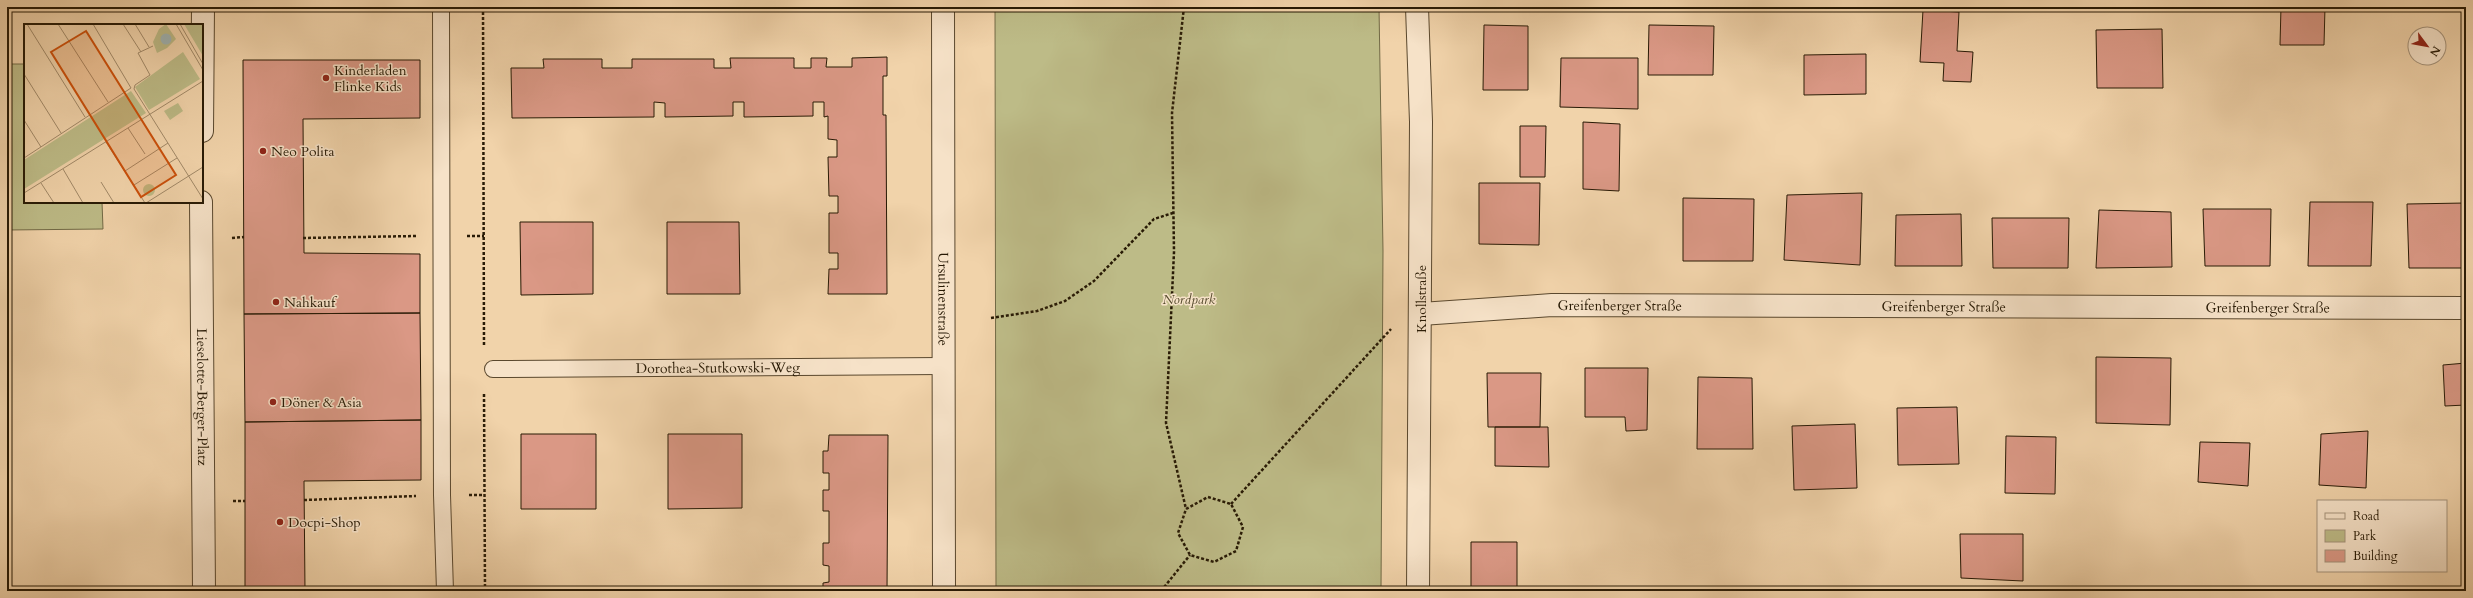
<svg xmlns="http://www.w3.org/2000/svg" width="2473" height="598" viewBox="0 0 2473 598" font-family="Cardo,serif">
<rect width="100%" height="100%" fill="#f1d3aa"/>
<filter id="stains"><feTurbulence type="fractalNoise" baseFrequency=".005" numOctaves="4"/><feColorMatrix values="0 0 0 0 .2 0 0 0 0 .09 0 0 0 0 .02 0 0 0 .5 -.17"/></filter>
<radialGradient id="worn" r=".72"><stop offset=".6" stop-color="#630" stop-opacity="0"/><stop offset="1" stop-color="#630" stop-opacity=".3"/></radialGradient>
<path fill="#bdbb87" stroke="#726a46" d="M 995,7 L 1379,7 L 1383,251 L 1381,591 L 996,591 Z
M 7,64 L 25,64 L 25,202 L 102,202 L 103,229 L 7,230 Z"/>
<path fill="#da9885" stroke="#281a05" d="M 2185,7 L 2232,7 L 2233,11 L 2185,11 Z
M 2281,7 L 2325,7 L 2324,45 L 2280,45 Z
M 1923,10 L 1959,12 L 1957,51 L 1973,52 L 1971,82 L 1943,81 L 1944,63 L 1920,62 Z
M 1484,25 L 1528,26 L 1528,90 L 1483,90 Z
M 1649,25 L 1714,26 L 1713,75 L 1648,75 Z
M 2162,29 L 2163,88 L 2097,88 L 2096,30 Z
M 1866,54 L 1866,94 L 1804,95 L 1804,55 Z
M 887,57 L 887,76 L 883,76 L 883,115 L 886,115 L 887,294 L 828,294 L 829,269 L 838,269 L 838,253 L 829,253 L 829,213 L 838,213 L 838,196 L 829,196 L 828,157 L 837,157 L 837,140 L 828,139 L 828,116 L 824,117 L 824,102 L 813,102 L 813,116 L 744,117 L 744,102 L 733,102 L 733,116 L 665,117 L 665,103 L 654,102 L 654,117 L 512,118 L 511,68 L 544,68 L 543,59 L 602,59 L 602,68 L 632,68 L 632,59 L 714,59 L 714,68 L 731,68 L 730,58 L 794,58 L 794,68 L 811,68 L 811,58 L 827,58 L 826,67 L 852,67 L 852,58 Z
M 1561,58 L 1638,58 L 1638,109 L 1560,107 Z
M 243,60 L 420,60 L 420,118 L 303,119 L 304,253 L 420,254 L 420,313 L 244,314 Z
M 1583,122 L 1620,124 L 1619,191 L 1583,189 Z
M 1520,126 L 1546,126 L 1545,177 L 1520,177 Z
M 1479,183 L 1540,183 L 1539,245 L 1479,244 Z
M 1862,193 L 1860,265 L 1784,260 L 1787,195 Z
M 1683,198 L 1754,199 L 1753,261 L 1683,261 Z
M 2310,202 L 2373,202 L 2371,266 L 2308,266 Z
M 2465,203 L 2466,268 L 2409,268 L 2407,204 Z
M 2203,209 L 2271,209 L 2270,266 L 2205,266 Z
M 2099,210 L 2171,212 L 2172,267 L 2096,268 Z
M 1961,214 L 1962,266 L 1895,266 L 1896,215 Z
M 1992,218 L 2069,218 L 2068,268 L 1993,268 Z
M 520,222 L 593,222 L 593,294 L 521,295 Z
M 667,222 L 739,222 L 740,294 L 667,294 Z
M 420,313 L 421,420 L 245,422 L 244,314 Z
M 2096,357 L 2171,358 L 2170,425 L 2096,423 Z
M 2466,363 L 2466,405 L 2445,406 L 2443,365 Z
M 1585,368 L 1648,368 L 1647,430 L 1626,431 L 1625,417 L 1585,417 Z
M 1487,373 L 1541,373 L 1540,427 L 1488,427 Z
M 1698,377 L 1752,378 L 1753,449 L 1697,449 Z
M 1957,407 L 1959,464 L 1898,465 L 1897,408 Z
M 421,420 L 421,480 L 304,481 L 305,591 L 245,591 L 245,422 Z
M 1855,424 L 1857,488 L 1794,490 L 1792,426 Z
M 1495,427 L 1548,427 L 1549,467 L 1495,466 Z
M 2368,431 L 2366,488 L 2319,485 L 2321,434 Z
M 521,434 L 596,434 L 596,509 L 521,509 Z
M 668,434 L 742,434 L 742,508 L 668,509 Z
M 829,435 L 888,435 L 887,591 L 823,591 L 823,583 L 829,582 L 829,566 L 823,565 L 823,543 L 829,543 L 829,511 L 823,511 L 823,490 L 829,490 L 829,473 L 823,473 L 823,451 L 828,451 Z
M 2006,436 L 2056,437 L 2055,494 L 2005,493 Z
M 2200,442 L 2250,443 L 2248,486 L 2198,482 Z
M 1960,534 L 2023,534 L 2023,581 L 1961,578 Z
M 1471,542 L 1517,542 L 1517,590 L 1471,590 Z"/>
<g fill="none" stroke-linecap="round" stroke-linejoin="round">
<defs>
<g id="lane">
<path d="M 441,7 L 442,495 L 445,591"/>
<path id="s1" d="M 493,369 L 942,366"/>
</g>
<g id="street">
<path id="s2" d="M 943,7 L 944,591"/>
<path d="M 1417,7 L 1421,122 L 1418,591"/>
<path d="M 202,131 L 203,7"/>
<path id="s3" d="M 201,202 L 204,591"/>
<path id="s4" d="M 1421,314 L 1552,305 L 2466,308"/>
</g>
</defs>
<use href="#lane" stroke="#5a482e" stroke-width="18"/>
<use href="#street" stroke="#5a482e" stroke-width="24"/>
<path stroke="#281a05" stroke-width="2.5" stroke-dasharray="3 2" stroke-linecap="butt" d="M 483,7 L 484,345
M 1184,7 L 1172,113 L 1174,252 L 1166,423 L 1186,509
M 467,236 L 484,236
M 232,238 L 244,237
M 303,238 L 416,236
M 991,318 L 1037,311 L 1065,301 L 1094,281 L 1154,219 L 1173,213
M 484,394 L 485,591
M 469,495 L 484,495
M 1208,497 L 1231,504 L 1243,527 L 1236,551 L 1214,562 L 1190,555 L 1178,533 L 1186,509 Z
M 304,500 L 416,496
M 233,501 L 245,501
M 1231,504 L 1391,329
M 1161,591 L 1190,555"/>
<use href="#lane" stroke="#f6e2c8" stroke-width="16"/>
<use href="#street" stroke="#f6e2c8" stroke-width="22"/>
</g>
<g fill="#8f2418" stroke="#f6e2c8" stroke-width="1.5">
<circle cx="326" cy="78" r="4"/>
<circle cx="263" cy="151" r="4"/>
<circle cx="276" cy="302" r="4"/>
<circle cx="273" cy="402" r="4"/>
<circle cx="280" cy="522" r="4"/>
</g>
<g text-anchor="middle" stroke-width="3" stroke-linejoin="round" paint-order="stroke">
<g font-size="14" fill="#281a05" stroke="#f6e2c8" text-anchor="start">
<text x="334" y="75">Kinderladen<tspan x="334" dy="16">Flinke Kids</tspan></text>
<text x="271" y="156">Neo Polita</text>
<text x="284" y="307">Nahkauf</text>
<text x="281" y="407">Döner &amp; Asia</text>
<text x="288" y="527">Docpi-Shop</text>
</g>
<g font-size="14" fill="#281a05" stroke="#f6e2c8">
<text dy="5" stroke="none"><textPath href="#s2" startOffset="292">Ursulinenstraße</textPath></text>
<text transform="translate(1421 299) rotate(-90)" y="5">Knollstraße</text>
<text dy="5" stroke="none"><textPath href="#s4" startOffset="199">Greifenberger Straße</textPath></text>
<text dy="5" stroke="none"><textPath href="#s4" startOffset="523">Greifenberger Straße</textPath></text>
<text dy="5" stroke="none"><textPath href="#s4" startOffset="847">Greifenberger Straße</textPath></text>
<text dy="5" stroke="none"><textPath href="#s1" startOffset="225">Dorothea-Stutkowski-Weg</textPath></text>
<text dy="5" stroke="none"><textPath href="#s3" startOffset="195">Lieselotte-Berger-Platz</textPath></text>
</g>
<g font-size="14" font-style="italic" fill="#554a2c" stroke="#f6e2c8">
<text x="1189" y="304">Nordpark</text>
</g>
</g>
<g transform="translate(24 24)">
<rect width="179" height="179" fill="#f1d3aa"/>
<path d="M 142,0 L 152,15 L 143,24 L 133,29 L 129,18 L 135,5 ZM 160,0 L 179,0 L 179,32 ZM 159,28 L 176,55 L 125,86 L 111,63 ZM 107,67 L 122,89 L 0,165 L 0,136 ZM 154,79 L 159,87 L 146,96 L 140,87 ZM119 166a6 6 0 1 1 12 0a6 6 0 1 1-12 0Z" fill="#bdbb87"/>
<path d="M136.5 15a5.5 5.5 0 1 1 11 0a5.5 5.5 0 1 1-11 0Z" fill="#a0b5b5"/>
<path fill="none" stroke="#a18968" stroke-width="1" d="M 3,0 L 61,93M 34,0 L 84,78M 99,0 L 117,28M 111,0 L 125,23M 152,0 L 179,46M 156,0 L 179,40M 129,22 L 114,29 L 126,51 L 111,61 L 110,65 L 179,175M 0,50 L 37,109M 0,96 L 17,123M 104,104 L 121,130M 82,118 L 121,179M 0,134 L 107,64 L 69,0M 39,145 L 59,179M 101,147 L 144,119M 77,158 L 90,179M 17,159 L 30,179M 110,161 L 153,134M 0,169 L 179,57M 122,179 L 179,143"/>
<path fill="#cb500b" fill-opacity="0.15" stroke="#cb500b" stroke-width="2" d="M 62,7 L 152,151 L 117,173 L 27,28 Z"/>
<rect width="179" height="179" fill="none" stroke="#281a05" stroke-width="2"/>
</g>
<rect width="2473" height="598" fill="none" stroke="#f1d3aa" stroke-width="24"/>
<rect x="8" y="8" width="2457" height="582" fill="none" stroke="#281a05" stroke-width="2"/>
<rect x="12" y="12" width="2449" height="574" fill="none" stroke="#281a05"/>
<rect x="2317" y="500" width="130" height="72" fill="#f6e2c8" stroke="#a4927a"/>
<rect x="2325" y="513" width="20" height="6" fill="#f6e2c8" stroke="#a4927a"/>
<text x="2353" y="520" font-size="12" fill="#281a05">Road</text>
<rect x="2325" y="530" width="20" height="12" fill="#bdbb87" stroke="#a4927a"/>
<text x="2353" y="540" font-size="12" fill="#281a05">Park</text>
<rect x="2325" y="550" width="20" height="12" fill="#da9885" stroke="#a4927a"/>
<text x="2353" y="560" font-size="12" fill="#281a05">Building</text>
<g transform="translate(2427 46) rotate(122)"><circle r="19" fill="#f6e2c8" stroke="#a4927a"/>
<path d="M0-3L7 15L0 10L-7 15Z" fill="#8f2418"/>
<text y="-6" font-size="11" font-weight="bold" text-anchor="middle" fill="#281a05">N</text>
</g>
<rect width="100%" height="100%" filter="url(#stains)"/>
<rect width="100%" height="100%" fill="url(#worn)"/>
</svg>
